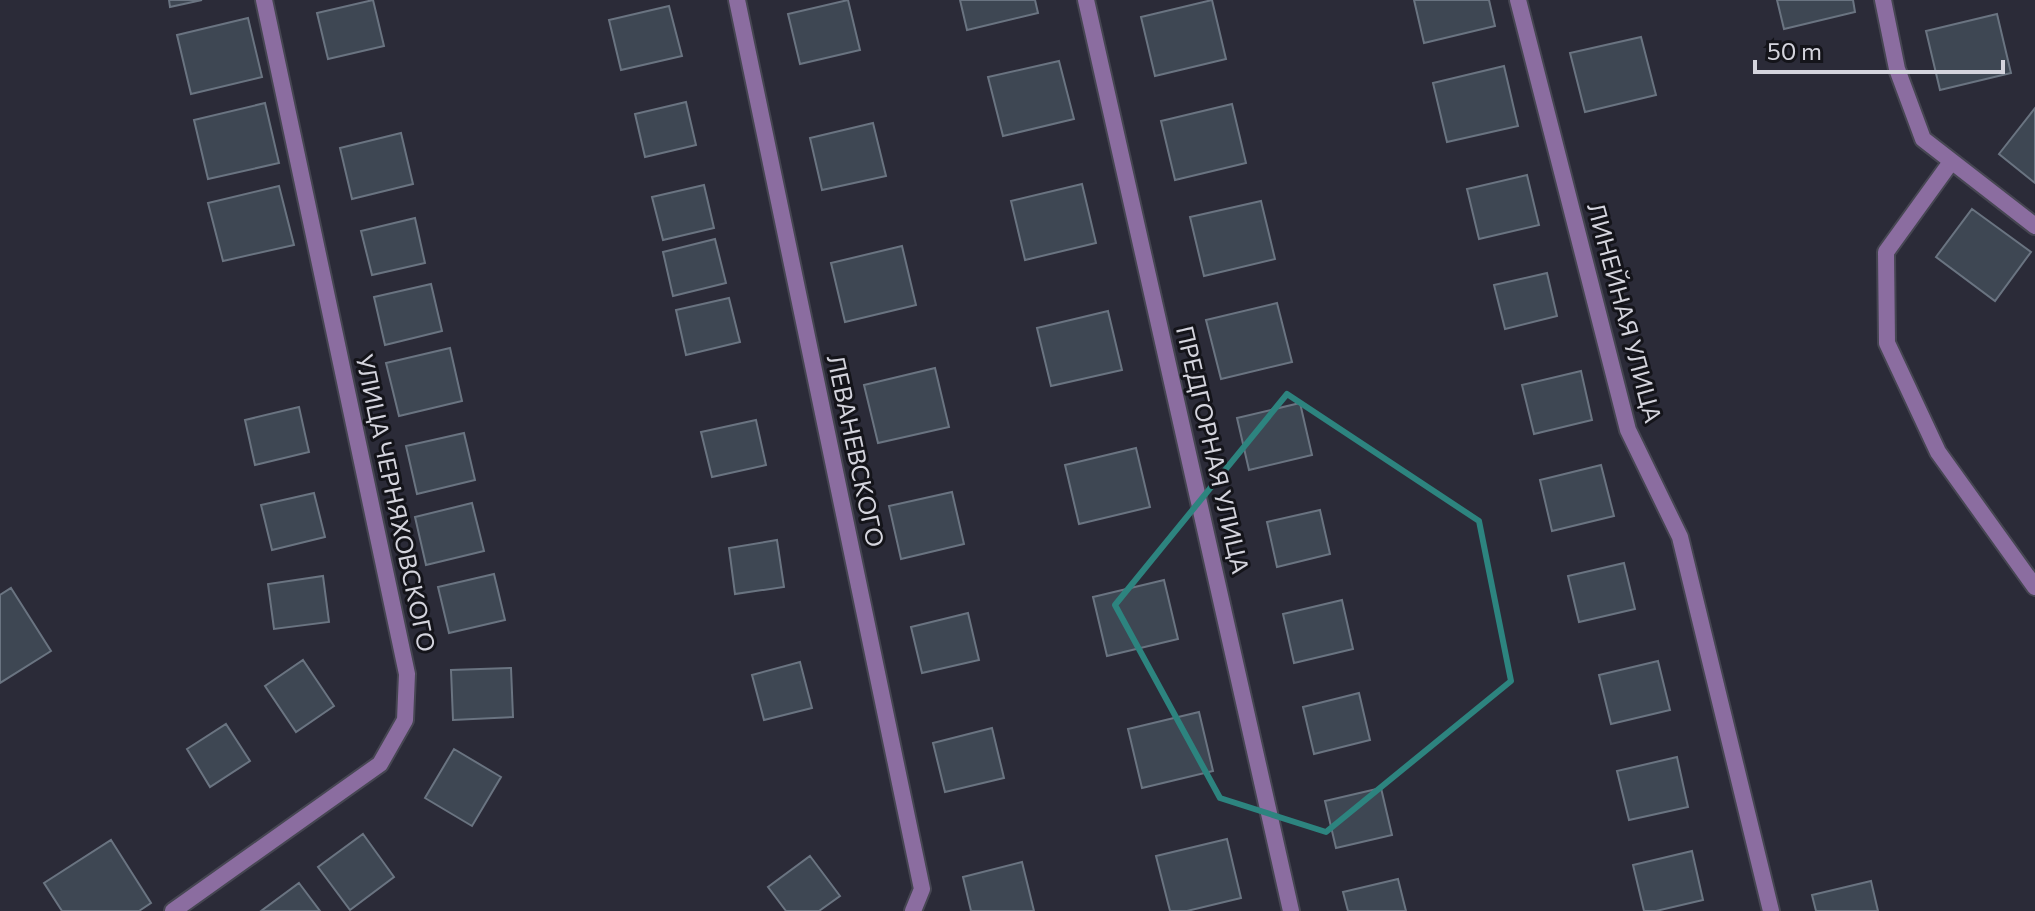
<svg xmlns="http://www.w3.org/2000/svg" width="2035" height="911" viewBox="0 0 2035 911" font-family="Commissioner,sans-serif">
<rect width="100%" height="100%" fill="#2b2b38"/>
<path fill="#3e4753" stroke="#6a7481" stroke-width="2" d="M 169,0 L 202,0 L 170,7 Z
M 373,0 L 384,46 L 328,59 L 317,13 Z
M 848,0 L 860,50 L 800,64 L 788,14 Z
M 960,0 L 1035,0 L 1038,13 L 967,30 Z
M 1212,0 L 1226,59 L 1155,76 L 1141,17 Z
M 1414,0 L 1489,0 L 1495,26 L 1424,43 Z
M 1777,0 L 1853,0 L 1855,12 L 1784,29 Z
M 669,6 L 682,56 L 621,70 L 609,20 Z
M 1997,14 L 2011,73 L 1940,90 L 1926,31 Z
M 248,18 L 262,77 L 191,94 L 177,35 Z
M 1641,37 L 1656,95 L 1585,112 L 1570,53 Z
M 1059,61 L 1074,119 L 1003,136 L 988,77 Z
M 1504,66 L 1518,126 L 1447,142 L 1433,83 Z
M 686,102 L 696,145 L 645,157 L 635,114 Z
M 265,103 L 279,163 L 208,179 L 194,120 Z
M 1232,104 L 1246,163 L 1175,180 L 1161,121 Z
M 2035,108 L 2035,183 L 1999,154 Z
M 873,123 L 886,176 L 822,190 L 810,138 Z
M 401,133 L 413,184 L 352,199 L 340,148 Z
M 1527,175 L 1539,225 L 1479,239 L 1467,189 Z
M 1082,184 L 1096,243 L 1025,260 L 1011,201 Z
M 704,185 L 714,228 L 663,240 L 652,197 Z
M 279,186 L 294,245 L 223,261 L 208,203 Z
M 1261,201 L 1275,259 L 1204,276 L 1190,217 Z
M 1972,209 L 2031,252 L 1995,301 L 1936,257 Z
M 415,218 L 425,263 L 372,275 L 361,231 Z
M 715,239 L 726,283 L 673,296 L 663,252 Z
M 902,246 L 916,305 L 845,322 L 831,263 Z
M 1547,273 L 1557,316 L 1505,329 L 1494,285 Z
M 431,284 L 442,331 L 385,345 L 374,297 Z
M 729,298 L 740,342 L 686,355 L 676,310 Z
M 1277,303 L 1292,362 L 1221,379 L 1206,320 Z
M 1108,311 L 1122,370 L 1051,386 L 1037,328 Z
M 450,348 L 462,401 L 399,416 L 386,363 Z
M 935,368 L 949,427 L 878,443 L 864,385 Z
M 1581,371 L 1592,420 L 1534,434 L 1522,385 Z
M 1300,403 L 1312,455 L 1249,470 L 1237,418 Z
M 299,407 L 309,452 L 255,465 L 245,420 Z
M 756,420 L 766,465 L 712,477 L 701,432 Z
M 464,433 L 475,480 L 417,494 L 406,446 Z
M 1136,448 L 1150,507 L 1079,524 L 1065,465 Z
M 1601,465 L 1614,516 L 1552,531 L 1540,480 Z
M 952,492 L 964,544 L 901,559 L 889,506 Z
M 314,493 L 325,537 L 272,550 L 261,505 Z
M 472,503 L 484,551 L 426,565 L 415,517 Z
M 1320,510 L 1330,554 L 1277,567 L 1267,522 Z
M 777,540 L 784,587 L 735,594 L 729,548 Z
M 1624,563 L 1635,609 L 1579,622 L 1568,576 Z
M 494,574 L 505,620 L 449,633 L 438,587 Z
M 323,576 L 329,622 L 274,629 L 268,584 Z
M 1164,580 L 1178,639 L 1107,656 L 1093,597 Z
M 11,588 L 51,651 L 0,683 L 0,595 Z
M 1342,600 L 1353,649 L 1294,663 L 1283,614 Z
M 968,613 L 979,660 L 922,673 L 911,627 Z
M 303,660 L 334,706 L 296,732 L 265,686 Z
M 1658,661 L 1670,710 L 1611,724 L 1599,675 Z
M 800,662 L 812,708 L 764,720 L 752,675 Z
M 511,668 L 513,717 L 453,720 L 451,670 Z
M 1359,693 L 1370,740 L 1314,754 L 1303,707 Z
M 1199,712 L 1213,771 L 1142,788 L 1128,729 Z
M 226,724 L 250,761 L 210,787 L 187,749 Z
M 992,728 L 1004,778 L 945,792 L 933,743 Z
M 454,749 L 501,777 L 472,826 L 425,798 Z
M 1677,757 L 1688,807 L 1629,820 L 1617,771 Z
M 1381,788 L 1392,835 L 1336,848 L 1325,801 Z
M 363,834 L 394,877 L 350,910 L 318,867 Z
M 1227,839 L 1241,898 L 1187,911 L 1170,911 L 1156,856 Z
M 111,840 L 151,903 L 139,911 L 62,911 L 44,883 Z
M 1692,851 L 1703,900 L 1656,911 L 1644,911 L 1633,865 Z
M 810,856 L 840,896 L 819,911 L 786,911 L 768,887 Z
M 1022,862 L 1034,911 L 971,911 L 963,877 Z
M 1398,879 L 1406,911 L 1348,911 L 1343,892 Z
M 1871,881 L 1878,911 L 1816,911 L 1812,895 Z
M 299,883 L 320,911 L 261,911 Z"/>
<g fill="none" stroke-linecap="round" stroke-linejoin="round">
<defs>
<path id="street" d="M 737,0 L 922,889 L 913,911
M 1086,0 L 1291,911
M 1518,0 L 1628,430 L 1680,537 L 1771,911
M 1883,0 L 1897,69 L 1923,139 L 2035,226
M 1951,162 L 1886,252 L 1887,343 L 1938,452 L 2035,587
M 173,911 L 380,764 L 405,720 L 407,674 L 264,0"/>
</defs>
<use href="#street" stroke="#464652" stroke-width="20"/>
<use href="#street" stroke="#8b6da0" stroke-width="16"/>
</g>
<path fill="none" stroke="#2d847f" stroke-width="6" stroke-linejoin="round" d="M 1287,394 L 1479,521 L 1511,681 L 1326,832 L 1220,798 L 1115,605 Z"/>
<g text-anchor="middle" stroke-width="6" stroke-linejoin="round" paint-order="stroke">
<g font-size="24" fill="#d4d4dd" stroke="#14141a">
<text transform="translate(1624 313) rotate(75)" y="8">ЛИНЕЙНАЯ УЛИЦА</text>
<text transform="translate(1212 450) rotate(77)" y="8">ПРЕДГОРНАЯ УЛИЦА</text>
<text transform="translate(855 451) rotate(78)" y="8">ЛЕВАНЕВСКОГО</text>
<text transform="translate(395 503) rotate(78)" y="8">УЛИЦА ЧЕРНЯХОВСКОГО</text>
</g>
</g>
<path d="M1755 60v12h248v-12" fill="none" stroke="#d4d4dd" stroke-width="4"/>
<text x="1767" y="60" font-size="24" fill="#d4d4dd" stroke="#14141a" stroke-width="6" paint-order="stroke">50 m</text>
</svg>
